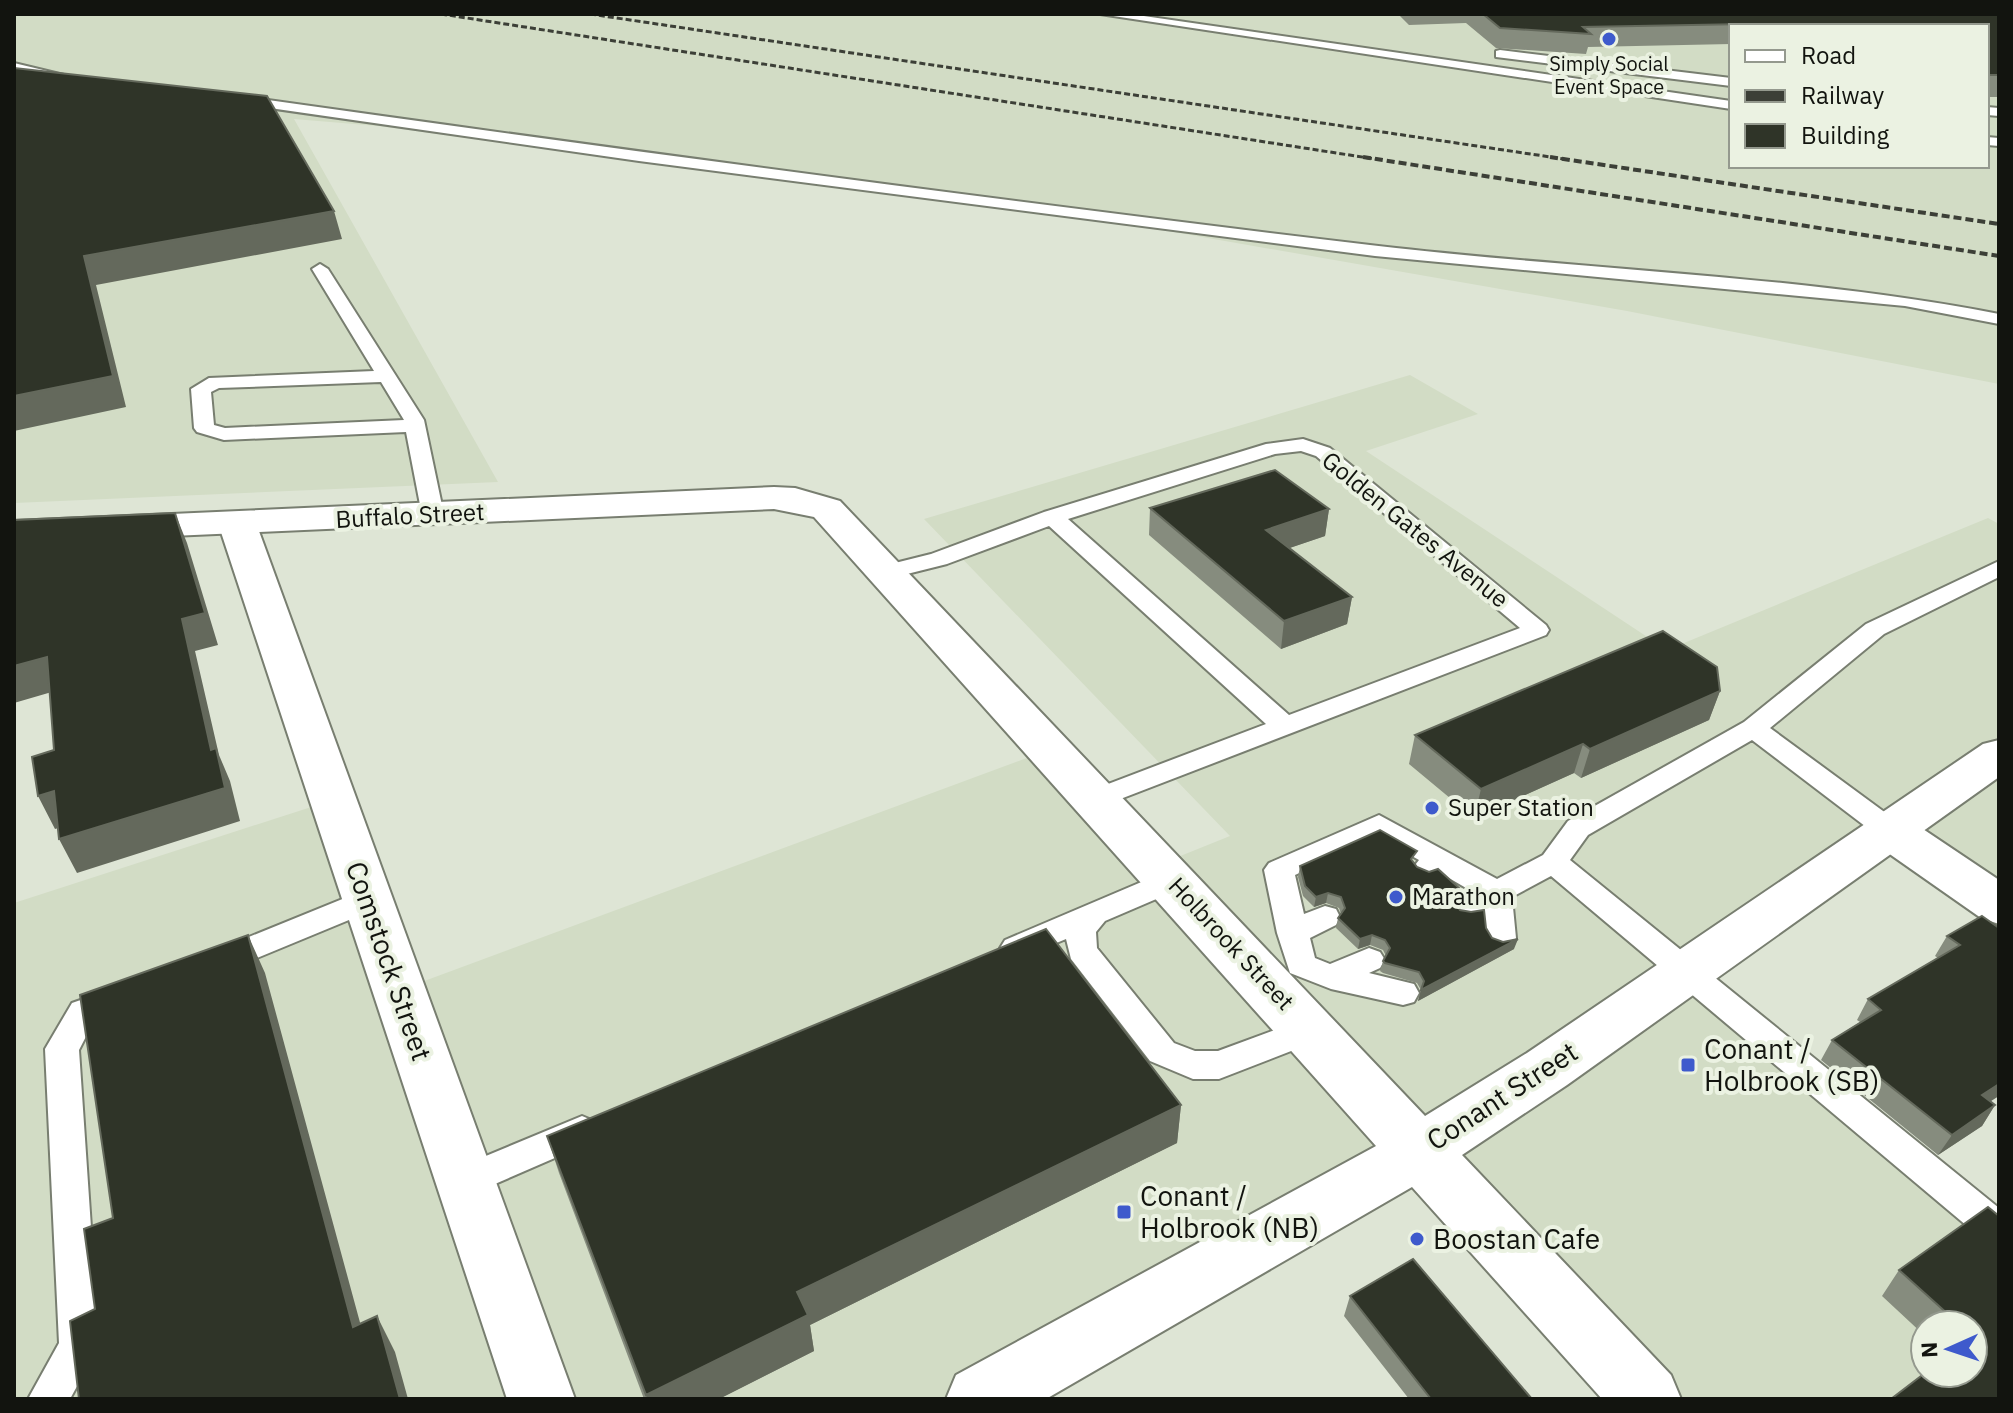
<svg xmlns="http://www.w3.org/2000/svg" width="2013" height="1413" viewBox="0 0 2013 1413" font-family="'IBM Plex Sans',sans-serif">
<rect width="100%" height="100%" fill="#dee5d5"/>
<path fill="#d2dcc5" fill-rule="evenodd" d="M 14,14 L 1999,14 L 1999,384 L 1627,311 L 1168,231 L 378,126 L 294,119 L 498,482 L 14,503 ZM 1731,26 L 1987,26 L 1987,166 L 1731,166 Z
M 1410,375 L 1478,414 L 1366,451 L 1667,650 L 1988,518 L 1999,524 L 1999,905 L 1888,830 L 1688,970 L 1999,1230 L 1999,1399 L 1647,1399 L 1420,1149 L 980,1399 L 14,1399 L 14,903 L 333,800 L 400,990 L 1051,749 L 1158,865 L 1230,836 L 924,519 ZM 1925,1325 L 1973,1325 L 1973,1373 L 1925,1373 Z"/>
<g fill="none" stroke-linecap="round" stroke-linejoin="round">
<defs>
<path id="lane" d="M 1100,14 L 1130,14 L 1731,101 L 1731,109 Z
M 1500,50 L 1731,78 L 1731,86 L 1496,57 L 1496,51 Z
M 14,63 L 64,75 L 58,79 L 14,71 Z
M 239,96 C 616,149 993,200 1370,245 C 1579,270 1792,274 1999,314 L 1999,324 L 1905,306 L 1375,256 L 639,161 L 234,103 L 232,100 Z
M 1987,107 L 1999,108 L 1999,116 L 1987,115 Z
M 1987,137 L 1999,138 L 1999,146 L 1987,145 Z
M 320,264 L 328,269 L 424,420 L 444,515 L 441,520 L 433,522 L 422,515 L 406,432 L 224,440 L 197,432 L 194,428 L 191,389 L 209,378 L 374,371 L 312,269 ZM 381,382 L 404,420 L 225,428 L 214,425 L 211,392 L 219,388 Z
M 1303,439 L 1330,448 L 1546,625 L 1549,630 L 1546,635 L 1097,808 L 1087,806 L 1083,799 L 1087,792 L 1266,724 L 1049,526 L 947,564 L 887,579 L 875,572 L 879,567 L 931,554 L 1044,512 L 1266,444 ZM 1301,451 L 1316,456 L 1520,628 L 1289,715 L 1068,519 L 1275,454 Z
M 1999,561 L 1999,577 L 1884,634 L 1770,728 L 1898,822 L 1902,829 L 1898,836 L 1888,839 L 1878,836 L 1752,740 L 1588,835 L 1570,860 L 1999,1208 L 1999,1247 L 1986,1242 L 1551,876 L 1512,897 L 1516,938 L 1512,946 L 1501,950 L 1490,946 L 1486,938 L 1484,914 L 1469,920 L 1458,917 L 1454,909 L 1458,901 L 1473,892 L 1442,874 L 1427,879 L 1417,876 L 1412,869 L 1419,860 L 1378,837 L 1295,875 L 1304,914 L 1325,906 L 1336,909 L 1340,917 L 1336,925 L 1310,938 L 1315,958 L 1330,964 L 1369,948 L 1380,952 L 1385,960 L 1380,968 L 1369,973 L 1414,984 L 1419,993 L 1414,1002 L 1403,1005 L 1331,989 L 1290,973 L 1277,933 L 1264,870 L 1269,863 L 1379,815 L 1497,879 L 1543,855 L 1568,821 L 1744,722 L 1866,624 Z
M 1172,869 L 1182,872 L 1187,880 L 1182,888 L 1105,921 L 1096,932 L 1097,948 L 1174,1043 L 1195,1051 L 1218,1051 L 1310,1017 L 1322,1021 L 1326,1030 L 1322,1039 L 1219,1079 L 1193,1079 L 1150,1061 L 1071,959 L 1066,939 L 1016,960 L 1005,956 L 1000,948 L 1005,940 Z
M 367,889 L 378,892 L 382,900 L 378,908 L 223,972 L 212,968 L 207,960 L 212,952 Z
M 115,988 L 126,991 L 131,1000 L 126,1009 L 94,1021 L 79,1050 L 99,1346 L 70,1399 L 28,1399 L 59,1343 L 45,1049 L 72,1003 Z
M 582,1116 L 594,1121 L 599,1131 L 594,1141 L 465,1197 L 452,1192 L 447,1181 L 452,1170 Z"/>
<path id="street" d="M 237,512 L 250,515 L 256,523 L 575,1399 L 507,1399 L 218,523 L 224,515 Z
M 1888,812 L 1905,817 L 1999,880 L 1999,924 L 1981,918 L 1871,841 L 1864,829 L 1871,817 Z"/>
<path id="secondary" d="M 774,487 L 795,488 L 840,501 L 1425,1116 L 1527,1053 L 1983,744 L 1999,740 L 1999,777 L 1567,1085 L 1462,1155 L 1671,1375 L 1681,1399 L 1602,1399 L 1412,1187 L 1046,1399 L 946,1399 L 956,1375 L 1376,1146 L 814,517 L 774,509 L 14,543 L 14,521 Z"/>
</defs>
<use href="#lane" stroke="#787e70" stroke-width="4"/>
<use href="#street" stroke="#787e70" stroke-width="4"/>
<use href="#secondary" stroke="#787e70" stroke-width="4"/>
<use href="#lane" fill="#fff" fill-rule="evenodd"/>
<use href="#street" fill="#fff" fill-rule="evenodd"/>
<use href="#secondary" fill="#fff" fill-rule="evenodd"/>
<path stroke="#3c3f37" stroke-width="3" stroke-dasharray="6 3" stroke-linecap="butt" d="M 441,14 L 1375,159
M 590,14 L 1564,159"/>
<path stroke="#3c3f37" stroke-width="4" stroke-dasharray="8 4" stroke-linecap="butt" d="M 1363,157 L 1999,256
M 1550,157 L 1999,224"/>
</g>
<path fill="#868c7e" d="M 1398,14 L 1999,14 L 1999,97 L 1987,97 L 1987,26 L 1731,26 L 1731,44 L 1588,47 L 1586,54 L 1496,48 L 1466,23 L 1409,25 Z
M 1150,508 L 1329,509 L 1325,536 L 1289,548 L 1352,597 L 1347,624 L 1281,649 L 1149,535 Z
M 1720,691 L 1709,720 L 1581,778 L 1574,773 L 1474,818 L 1409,764 L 1415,735 Z
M 1414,862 L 1417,867 L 1459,888 L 1455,902 L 1460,910 L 1486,928 L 1492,938 L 1514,949 L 1418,1001 L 1421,990 L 1417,983 L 1383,973 L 1380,971 L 1383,961 L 1386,956 L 1383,950 L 1370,945 L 1358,949 L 1336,928 L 1338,918 L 1341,914 L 1339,908 L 1326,903 L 1314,907 L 1303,896 L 1298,877 L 1300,866 Z
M 1982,916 L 1991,1101 L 1995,1105 L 1982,1126 L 1938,1155 L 1821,1060 L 1832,1040 L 1860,1022 L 1857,1020 L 1868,999 L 1938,958 L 1935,956 L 1947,936 Z
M 1181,1105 L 1177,1143 L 810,1325 L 814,1351 L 719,1399 L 644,1399 L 559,1173 L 547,1136 Z
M 1999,1216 L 1973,1373 L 1973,1325 L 1925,1325 L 1925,1336 L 1882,1296 L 1899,1270 Z
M 1350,1296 L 1532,1399 L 1409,1399 L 1344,1316 Z"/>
<path fill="#64695c" d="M 334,211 L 342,239 L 96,285 L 126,407 L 14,431 L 14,396 L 84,256 Z
M 1329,509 L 1325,536 L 1263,557 L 1266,530 Z
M 175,513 L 187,543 L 218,645 L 195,651 L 219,755 L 230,781 L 240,821 L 77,873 L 59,839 L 211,750 L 182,619 Z
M 1352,597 L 1347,624 L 1281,649 L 1284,621 Z
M 47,657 L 62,689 L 14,703 L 14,666 Z
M 1720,691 L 1709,720 L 1581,778 L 1590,749 Z
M 1583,744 L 1574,773 L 1474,818 L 1481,789 Z
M 54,791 L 72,824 L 55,829 L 38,796 Z
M 1328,893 L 1326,903 L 1314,907 L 1316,897 Z
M 248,935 L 265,973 L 371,1363 L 353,1327 Z
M 1372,935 L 1370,945 L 1358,949 L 1360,939 Z
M 1518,939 L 1514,949 L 1418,1001 L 1421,990 Z
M 1999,1084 L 1999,1096 L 1969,1115 L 1982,1095 Z
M 1181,1105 L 1177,1143 L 810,1325 L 814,1351 L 719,1399 L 647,1399 L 646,1395 L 797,1292 Z
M 1995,1105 L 1982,1126 L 1938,1155 L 1952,1135 Z
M 377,1316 L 395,1352 L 408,1399 L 400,1399 Z"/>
<path fill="#2f3428" stroke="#64695c" stroke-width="2" d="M 1483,14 L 1999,14 L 1999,75 L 1987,75 L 1987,26 L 1750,26 L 1746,24 L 1583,27 L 1591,34 L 1500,28 Z
M 14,68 L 267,96 L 334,211 L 84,256 L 113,376 L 14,396 Z
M 1275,470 L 1329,509 L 1266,530 L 1352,597 L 1284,621 L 1150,508 Z
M 175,513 L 205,613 L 182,619 L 211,750 L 216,748 L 225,788 L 59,839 L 54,791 L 38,796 L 32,757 L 54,750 L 47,657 L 14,666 L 14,520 Z
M 1663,631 L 1717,667 L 1720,691 L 1590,749 L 1583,744 L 1481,789 L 1415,735 Z
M 1380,830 L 1417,851 L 1411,859 L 1417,867 L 1429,872 L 1438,869 L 1459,888 L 1454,900 L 1460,910 L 1471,912 L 1484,910 L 1486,928 L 1492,938 L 1503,942 L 1518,939 L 1421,990 L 1424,981 L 1419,972 L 1385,963 L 1383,961 L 1390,948 L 1385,940 L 1372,935 L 1360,939 L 1338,918 L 1345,908 L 1341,897 L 1328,893 L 1316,897 L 1305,886 L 1300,866 Z
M 1982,916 L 1999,928 L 1999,1084 L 1982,1095 L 1995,1105 L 1952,1135 L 1832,1040 L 1881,1010 L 1868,999 L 1960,945 L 1947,936 Z
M 1046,929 L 1181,1105 L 797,1292 L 808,1315 L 646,1395 L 547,1136 Z
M 248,935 L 353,1327 L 377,1316 L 400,1399 L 79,1399 L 70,1321 L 95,1309 L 84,1229 L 113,1218 L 80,995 Z
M 1988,1207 L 1999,1216 L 1999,1399 L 1891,1399 L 1925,1373 L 1973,1373 L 1973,1325 L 1960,1325 L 1899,1270 Z
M 1413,1259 L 1532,1399 L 1431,1399 L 1350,1296 Z"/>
<g fill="#3e5acc" stroke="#ebf2e2" stroke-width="3">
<circle cx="1609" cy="39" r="8"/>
<circle cx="1432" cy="808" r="8"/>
<circle cx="1396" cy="897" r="8"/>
<rect x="1680" y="1057" width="16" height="16" rx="4"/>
<rect x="1116" y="1204" width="16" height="16" rx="4"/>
<circle cx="1417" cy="1239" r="8"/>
</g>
<g text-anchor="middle" stroke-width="8" stroke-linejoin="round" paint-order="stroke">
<g font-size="20" fill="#12140f" stroke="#ebf2e2">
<text x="1609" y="71">Simply Social<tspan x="1609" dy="23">Event Space</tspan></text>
</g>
<g font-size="24" fill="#12140f" stroke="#ebf2e2">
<text transform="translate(410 516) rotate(-3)" y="8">Buffalo Street</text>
<text transform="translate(1415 530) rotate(39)" y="8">Golden Gates Avenue</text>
<text transform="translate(1231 944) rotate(47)" y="8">Holbrook Street</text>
</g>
<g font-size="24" fill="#12140f" stroke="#ebf2e2" text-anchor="start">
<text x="1448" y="816">Super Station</text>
<text x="1412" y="905">Marathon</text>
</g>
<g font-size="28" fill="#12140f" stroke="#ebf2e2">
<text transform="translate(389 961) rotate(71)" y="10">Comstock Street</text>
<text transform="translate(1502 1096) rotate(-33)" y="10">Conant Street</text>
</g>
<g font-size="28" fill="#12140f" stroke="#ebf2e2" text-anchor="start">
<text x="1704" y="1059">Conant /<tspan x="1704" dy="32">Holbrook (SB)</tspan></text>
<text x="1140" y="1206">Conant /<tspan x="1140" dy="32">Holbrook (NB)</tspan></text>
<text x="1433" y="1249">Boostan Cafe</text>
</g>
</g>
<rect width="2013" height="1413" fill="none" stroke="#12140f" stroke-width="32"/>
<rect x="1729" y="24" width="260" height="144" fill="#ebf2e2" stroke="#94998e" stroke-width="2"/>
<rect x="1745" y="50" width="40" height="12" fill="#ffffff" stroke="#94998e" stroke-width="2"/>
<text x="1801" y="64" font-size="24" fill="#12140f">Road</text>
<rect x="1745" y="90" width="40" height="12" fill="#3c3f37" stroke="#94998e" stroke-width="2"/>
<text x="1801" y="104" font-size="24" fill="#12140f">Railway</text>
<rect x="1745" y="124" width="40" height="24" fill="#2f3428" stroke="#94998e" stroke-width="2"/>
<text x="1801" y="144" font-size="24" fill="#12140f">Building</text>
<g transform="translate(1949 1349) rotate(267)"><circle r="38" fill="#ebf2e2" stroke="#94998e" stroke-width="2"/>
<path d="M0-6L14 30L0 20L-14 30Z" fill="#3e5acc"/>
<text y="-12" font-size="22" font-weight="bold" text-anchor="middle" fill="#12140f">N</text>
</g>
</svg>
